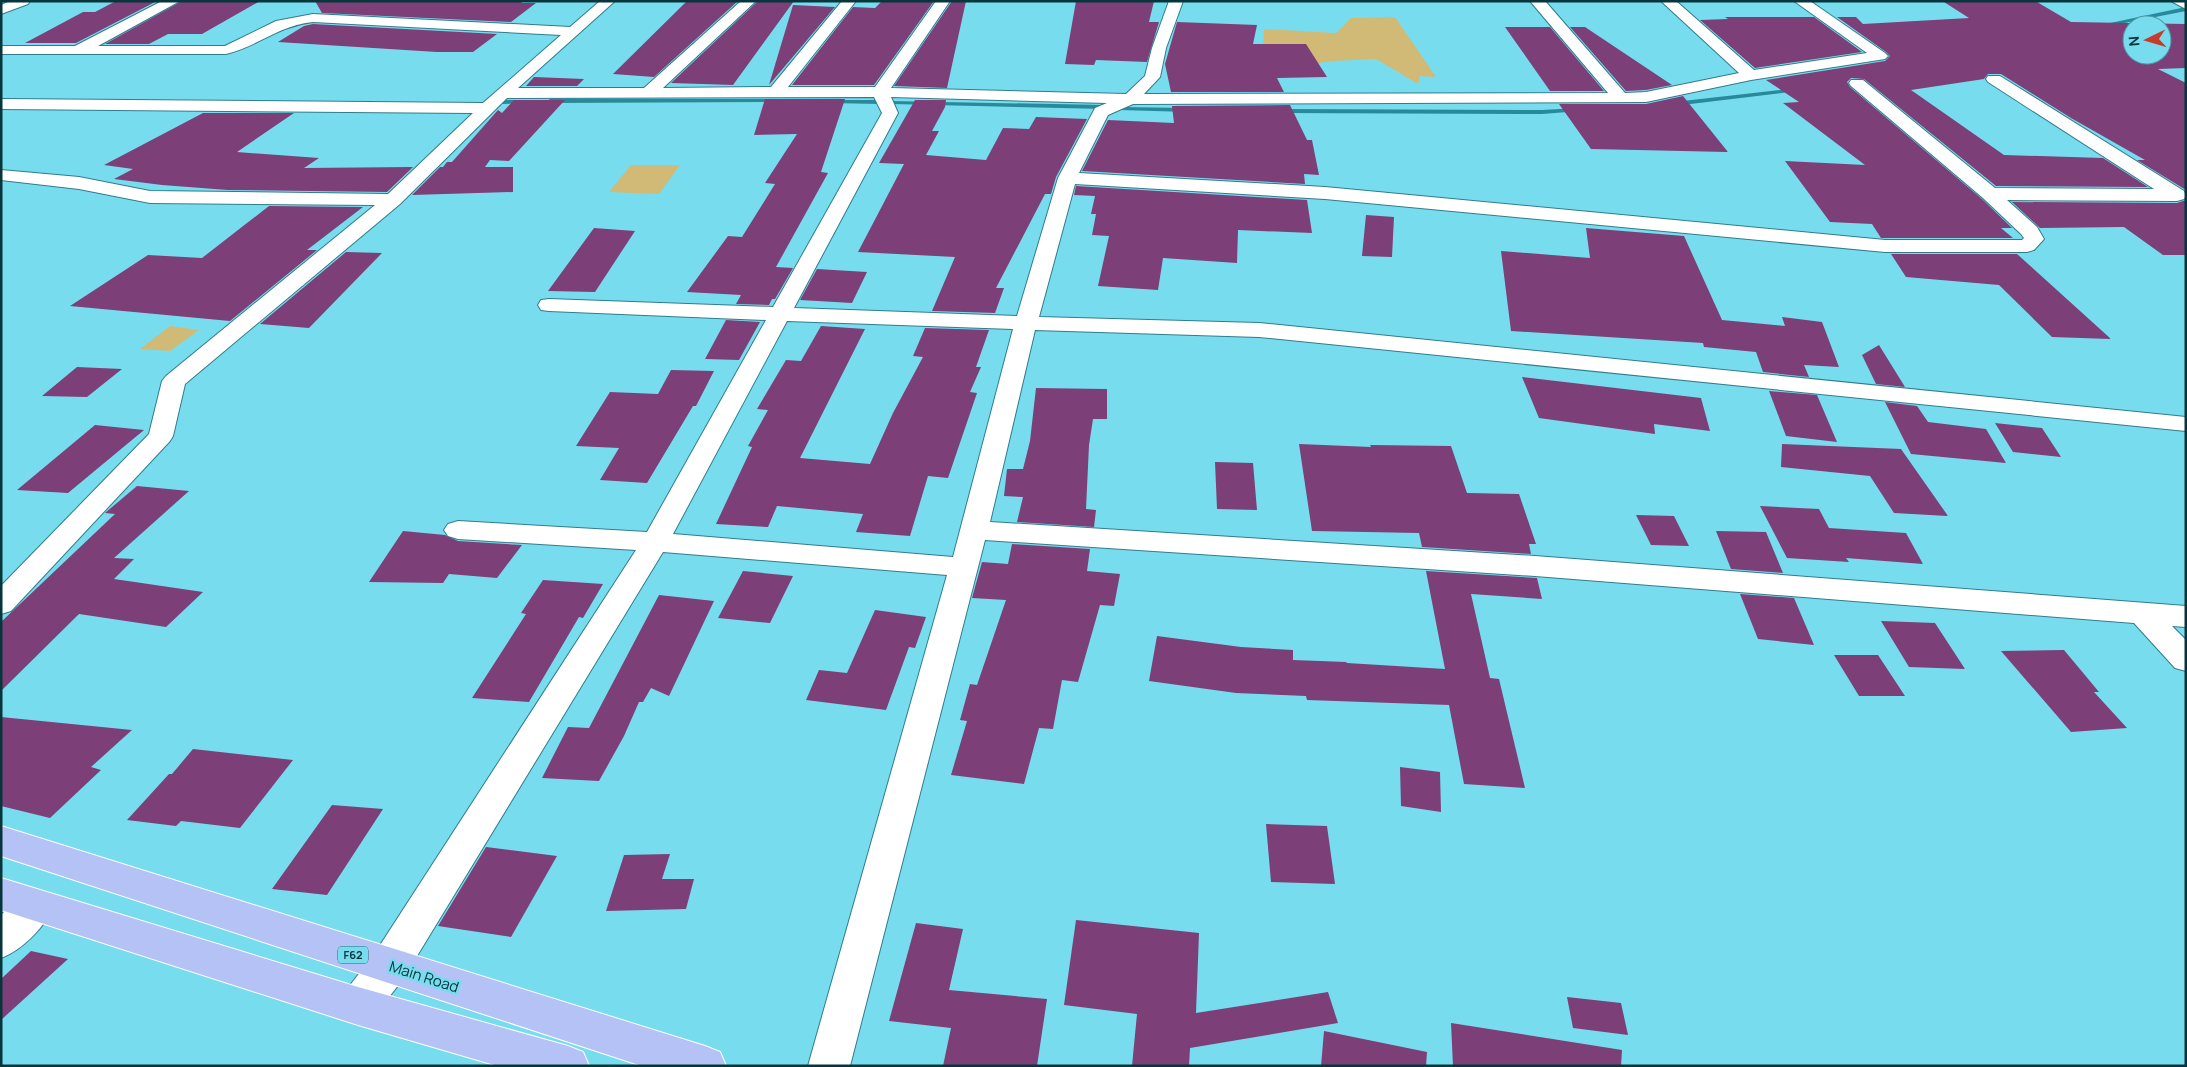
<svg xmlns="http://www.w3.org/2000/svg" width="2187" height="1067" viewBox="0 0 2187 1067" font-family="Manrope,sans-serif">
<rect width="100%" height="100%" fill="#78dcef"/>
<path fill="#d1ba76" d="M 1395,17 L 1436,77 L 1420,76 L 1418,84 L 1376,59 L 1334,61 L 1318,63 L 1314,67 L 1263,48 L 1264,29 L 1336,33 L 1351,18 Z
M 631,165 L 680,165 L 659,194 L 609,192 Z
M 170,326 L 199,330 L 170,351 L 140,349 Z"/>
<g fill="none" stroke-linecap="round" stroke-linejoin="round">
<path fill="#278999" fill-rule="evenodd" d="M 2186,7 L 2186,11 L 2099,28 L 2096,26 Z
M 1797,88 L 1800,90 L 1799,91 L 1674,106 L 1671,104 L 1674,102 Z
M 779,99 L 782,101 L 781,102 L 550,103 L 547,101 L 550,99 Z
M 527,100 L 529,101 L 529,103 L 501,104 L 498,102 L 501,100 Z
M 828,100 L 880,100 L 883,102 L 880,104 L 830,103 L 827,101 Z
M 890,101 L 1105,105 L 1108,107 L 1105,109 L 892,104 L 890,103 Z
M 1118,107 L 1188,108 L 1191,110 L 1188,112 L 1120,110 L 1117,108 Z
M 1578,108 L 1581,110 L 1580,111 L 1542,114 L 1279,113 L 1276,111 L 1279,109 L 1542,110 Z"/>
</g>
<path fill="#7c3f77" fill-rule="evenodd" d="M 116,1 L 157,1 L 76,43 L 25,43 L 83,12 L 95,12 Z
M 182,1 L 260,1 L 202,34 L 168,34 L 149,44 L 105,44 Z
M 315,1 L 523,1 L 521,3 L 536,3 L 511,22 L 322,13 Z
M 687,1 L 738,1 L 654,77 L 613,74 Z
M 758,1 L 794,1 L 733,85 L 671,83 Z
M 882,1 L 934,1 L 874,85 L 792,85 L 853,7 L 875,8 Z
M 952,1 L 966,1 L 947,88 L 894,86 Z
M 1076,1 L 1154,1 L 1149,22 L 1159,22 L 1147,62 L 1096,60 L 1094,65 L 1065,64 Z
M 1944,2 L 2037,2 L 2071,22 L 2186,24 L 2186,68 L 2158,69 L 2186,83 L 2186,190 L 2137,160 L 2145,160 L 2071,118 L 2001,74 L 1988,74 L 1984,79 L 1911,90 L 2004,155 L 2103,158 L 2148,187 L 1996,186 L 1864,79 L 1851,78 L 1847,82 L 1850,87 L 1982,199 L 2012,228 L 2001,228 L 2013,238 L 1881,238 L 1872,224 L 1830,222 L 1785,161 L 1865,165 L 1783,103 L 1799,102 L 1766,80 L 1885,61 L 1890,56 L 1886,52 L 1837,17 L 1856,17 L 1863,24 L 1969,18 ZM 2132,25 L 2162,25 L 2162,55 L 2132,55 Z
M 793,5 L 835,7 L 769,85 Z
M 1725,17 L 1814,17 L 1862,52 L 1755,68 L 1700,20 L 1728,19 Z
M 1177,22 L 1257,25 L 1253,44 L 1306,44 L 1327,77 L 1277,78 L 1284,92 L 1171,92 L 1165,64 Z
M 313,24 L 497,34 L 473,52 L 437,52 L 278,42 L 304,26 Z
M 1505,27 L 1550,27 L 1604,91 L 1550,91 Z
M 1570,27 L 1585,27 L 1672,85 L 1646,90 L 1626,91 Z
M 534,77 L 584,79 L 577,86 L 526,86 Z
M 1683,96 L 1728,152 L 1591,149 L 1559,104 L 1646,104 Z
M 765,99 L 845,99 L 821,172 L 828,173 L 776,267 L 793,268 L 775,299 L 772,299 L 769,305 L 736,304 L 741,295 L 687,292 L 728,236 L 742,237 L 775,184 L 765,183 L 797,134 L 754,135 Z
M 514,100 L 565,100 L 509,161 L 490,160 L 485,167 L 513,167 L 513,192 L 412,195 L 440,167 L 443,167 L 447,162 L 452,162 L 498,110 L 502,113 Z
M 915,100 L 946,100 L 945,107 L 932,131 L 939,131 L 926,155 L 986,160 L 1003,128 L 1029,129 L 1036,117 L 1087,119 L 1056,177 L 1051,194 L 1045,194 L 996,288 L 1004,288 L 995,313 L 932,311 L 955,257 L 858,252 L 904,164 L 879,163 Z
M 1290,105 L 1307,140 L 1312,140 L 1319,175 L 1304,174 L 1305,184 L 1082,171 L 1108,120 L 1174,123 L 1172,106 Z
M 203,113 L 294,113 L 237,152 L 319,158 L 304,168 L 413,167 L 387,192 L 228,190 L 162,185 L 114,179 L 133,169 L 104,165 Z
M 1076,186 L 1307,200 L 1312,233 L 1238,230 L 1237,263 L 1163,258 L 1158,290 L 1098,286 L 1109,236 L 1092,235 L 1096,214 L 1091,214 L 1095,196 L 1074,195 Z
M 2186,200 L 2186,255 L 2163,255 L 2124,227 L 2040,228 L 2012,202 L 2177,203 Z
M 269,206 L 363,207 L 307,250 L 317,250 L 230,321 L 70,306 L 148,255 L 202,258 Z
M 1366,215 L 1394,217 L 1392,257 L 1362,256 Z
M 594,228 L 635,231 L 595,292 L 548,291 Z
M 1586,228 L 1684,236 L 1722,320 L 1785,326 L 1782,317 L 1822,322 L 1839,367 L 1804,365 L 1809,377 L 1763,372 L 1756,352 L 1704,347 L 1703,343 L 1511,331 L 1501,251 L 1590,258 Z
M 346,252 L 382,253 L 309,328 L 260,324 Z
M 1891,254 L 2017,254 L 2111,339 L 2052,337 L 1999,285 L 1906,277 Z
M 817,269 L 867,272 L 852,303 L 800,300 Z
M 726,320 L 760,322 L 739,360 L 705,359 Z
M 821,326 L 865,329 L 800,458 L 870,464 L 893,413 L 923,357 L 913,356 L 925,328 L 989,330 L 976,367 L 981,367 L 970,392 L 977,393 L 948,478 L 928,476 L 910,536 L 856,532 L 863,514 L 777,506 L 768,527 L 716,524 L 752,447 L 748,446 L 768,410 L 757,409 L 786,360 L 801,361 Z
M 1879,345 L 1905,387 L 1876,384 L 1862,355 Z
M 77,367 L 122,369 L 87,397 L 42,396 Z
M 671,370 L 714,371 L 696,406 L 693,406 L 647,483 L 600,480 L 619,448 L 576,446 L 610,392 L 658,394 Z
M 1522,377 L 1701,398 L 1710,431 L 1654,424 L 1655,434 L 1539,418 Z
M 1036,388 L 1107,389 L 1107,419 L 1093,419 L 1089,445 L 1086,509 L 1096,510 L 1094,527 L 1017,522 L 1023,497 L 1004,496 L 1007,469 L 1023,469 L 1030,441 Z
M 1769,391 L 1817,395 L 1837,442 L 1786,436 Z
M 1885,402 L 1917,406 L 1928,422 L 1986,429 L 2006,463 L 1911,454 Z
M 1995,423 L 2042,428 L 2061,457 L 2013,452 Z
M 95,425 L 144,430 L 68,493 L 17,490 Z
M 1299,444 L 1371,447 L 1370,445 L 1451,446 L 1467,493 L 1519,494 L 1536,544 L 1529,544 L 1531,554 L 1422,547 L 1419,533 L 1312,531 Z
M 1782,444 L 1901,449 L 1948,516 L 1894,513 L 1870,476 L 1781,467 Z
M 1215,462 L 1253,463 L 1257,510 L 1217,509 Z
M 137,486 L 189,491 L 114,558 L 134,559 L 114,579 L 203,592 L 166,627 L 79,614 L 1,691 L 1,622 L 115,514 L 105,513 Z
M 1760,506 L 1819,509 L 1829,528 L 1906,533 L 1923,564 L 1846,558 L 1849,562 L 1787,558 Z
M 1636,515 L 1674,516 L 1689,546 L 1651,545 Z
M 403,531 L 445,535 L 458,541 L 522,545 L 497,578 L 449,574 L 443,583 L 369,582 Z
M 1716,531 L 1766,532 L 1783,573 L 1731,569 Z
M 1012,544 L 1090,549 L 1087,571 L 1120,574 L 1114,606 L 1100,605 L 1078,682 L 1062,680 L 1053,729 L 1039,728 L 1024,784 L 951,775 L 967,721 L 960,720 L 970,684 L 977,685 L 1006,600 L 972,598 L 982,562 L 1008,564 Z
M 743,571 L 793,576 L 770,623 L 718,618 Z
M 1426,571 L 1537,578 L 1542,599 L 1471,594 L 1490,678 L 1499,679 L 1525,788 L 1464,784 L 1449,705 L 1307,700 L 1306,696 L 1236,693 L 1149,681 L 1157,636 L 1241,647 L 1293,650 L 1293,660 L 1346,662 L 1347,663 L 1445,669 Z
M 543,580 L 603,584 L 583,618 L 579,617 L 529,702 L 472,698 L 526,614 L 521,613 Z
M 1740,594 L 1794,598 L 1814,645 L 1758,639 Z
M 659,595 L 714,601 L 669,696 L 651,688 L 643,702 L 639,702 L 624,736 L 599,781 L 542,778 L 568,727 L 589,728 Z
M 875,610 L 926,617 L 915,648 L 909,647 L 886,710 L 806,700 L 819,670 L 847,673 Z
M 1881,621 L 1935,623 L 1965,669 L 1909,667 Z
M 2064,650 L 2099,692 L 2094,692 L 2127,728 L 2071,732 L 2001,651 Z
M 1834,655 L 1878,655 L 1905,696 L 1859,696 Z
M 1,717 L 132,730 L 91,767 L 101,770 L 50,818 L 1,806 Z
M 193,749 L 293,760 L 240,828 L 181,821 L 176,826 L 127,820 L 169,774 L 172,774 Z
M 1400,767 L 1440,772 L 1441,812 L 1401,806 Z
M 332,805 L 383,809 L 327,895 L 272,889 Z
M 1266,824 L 1327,826 L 1335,884 L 1271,882 Z
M 486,847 L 557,856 L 511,937 L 438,926 Z
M 670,854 L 662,879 L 694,879 L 686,909 L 606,911 L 624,855 Z
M 1076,920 L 1199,933 L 1196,1013 L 1328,992 L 1338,1023 L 1190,1048 L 1189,1066 L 1132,1066 L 1137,1014 L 1064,1005 Z
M 916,923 L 963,929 L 949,990 L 1047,999 L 1037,1066 L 943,1066 L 951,1028 L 889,1021 Z
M 31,951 L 68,959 L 1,1020 L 1,979 Z
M 1567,997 L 1621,1003 L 1628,1035 L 1573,1028 Z
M 1451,1023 L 1622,1050 L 1621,1066 L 1453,1066 Z
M 1324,1031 L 1427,1052 L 1426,1066 L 1321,1066 Z"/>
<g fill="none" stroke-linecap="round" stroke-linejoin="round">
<defs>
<path id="street" d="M 10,1 L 30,1 L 28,4 L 1,14 L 1,5 Z
M 162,1 L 180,1 L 98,46 L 225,46 L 276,21 L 313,14 L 570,27 L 600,1 L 615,1 L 518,88 L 644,88 L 741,1 L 756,1 L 663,88 L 771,87 L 842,1 L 856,1 L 788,87 L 875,87 L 936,1 L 950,1 L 891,88 L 1126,94 L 1145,76 L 1152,48 L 1169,1 L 1183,1 L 1166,48 L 1160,77 L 1144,94 L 1608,93 L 1530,1 L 1545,1 L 1625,93 L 1646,92 L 1739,73 L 1661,1 L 1676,1 L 1754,70 L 1867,53 L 1794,1 L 1810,1 L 1885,53 L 1888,56 L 1885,59 L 1751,80 L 1646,102 L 1133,104 L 1108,115 L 1079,173 L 1325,187 L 1885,240 L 2022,240 L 2024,238 L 2021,234 L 1983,198 L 1851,86 L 1849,83 L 1851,80 L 1863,80 L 1995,188 L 2154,189 L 1988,82 L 1986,79 L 1988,76 L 2000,76 L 2184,191 L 2186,196 L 2184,199 L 2177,201 L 2007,200 L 2037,227 L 2044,239 L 2034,250 L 2027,252 L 1885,252 L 1325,199 L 1075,184 L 1039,317 L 1259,323 L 2186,417 L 2186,431 L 1259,337 L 1035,330 L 990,522 L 1535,556 L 2186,606 L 2186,627 L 2172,626 L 2186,640 L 2186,671 L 2175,668 L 2134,623 L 1535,576 L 985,540 L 850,1066 L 808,1066 L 947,575 L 663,552 L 403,979 L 372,1019 L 358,1025 L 344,1019 L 338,1006 L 344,993 L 375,953 L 636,550 L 458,539 L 448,536 L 444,530 L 448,524 L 458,521 L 647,532 L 766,320 L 549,311 L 541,310 L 538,305 L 541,300 L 549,299 L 773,307 L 882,113 L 874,97 L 507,98 L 400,204 L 185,384 L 173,436 L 170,441 L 11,611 L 1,614 L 1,586 L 149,434 L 162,381 L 166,376 L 375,205 L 150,203 L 79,189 L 1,180 L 1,170 L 79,177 L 150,191 L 388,194 L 473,113 L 1,109 L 1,99 L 483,103 L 561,35 L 313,22 C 277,26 259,46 226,54 L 1,54 L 1,46 L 75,46 ZM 891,97 L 1107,103 L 1095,108 L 1093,112 L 1058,178 L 1017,316 L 794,308 L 898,113 ZM 787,321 L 1013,329 L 953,557 L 673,534 Z
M 2171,1 L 2186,1 L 2186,9 Z
M 36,889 L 49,893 L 55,905 C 45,926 23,950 1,958 L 1,915 L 23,893 Z"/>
<path id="primary" d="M 1,826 L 705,1046 L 720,1052 L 726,1066 L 642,1066 L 1,856 Z
M 1,878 L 358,987 L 568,1046 L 583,1052 L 589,1066 L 498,1066 L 358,1025 L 1,910 Z"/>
</defs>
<use href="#street" stroke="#2f7d8b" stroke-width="2"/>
<use href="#primary" stroke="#fff" stroke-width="2"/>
<use href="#street" fill="#fff" fill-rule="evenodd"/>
<use href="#primary" fill="#b4c2f5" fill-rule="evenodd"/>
</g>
<g text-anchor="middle" stroke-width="5" stroke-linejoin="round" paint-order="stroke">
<rect fill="#78dcef" stroke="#286772" stroke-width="1" x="338" y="946.5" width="30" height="17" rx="4"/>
<g font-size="11" font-weight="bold" fill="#06353c">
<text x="353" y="959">F62</text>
</g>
<g font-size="15" fill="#06353c" stroke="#78dcef">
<text transform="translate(424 977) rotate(18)" y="5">Main Road</text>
</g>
</g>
<rect width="2187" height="1067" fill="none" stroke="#06353c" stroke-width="5"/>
<g transform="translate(2147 40) rotate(265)"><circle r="24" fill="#78dcef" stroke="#4a99a7"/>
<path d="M0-4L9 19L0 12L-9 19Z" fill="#c73b29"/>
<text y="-8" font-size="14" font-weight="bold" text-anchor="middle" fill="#06353c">N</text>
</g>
</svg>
